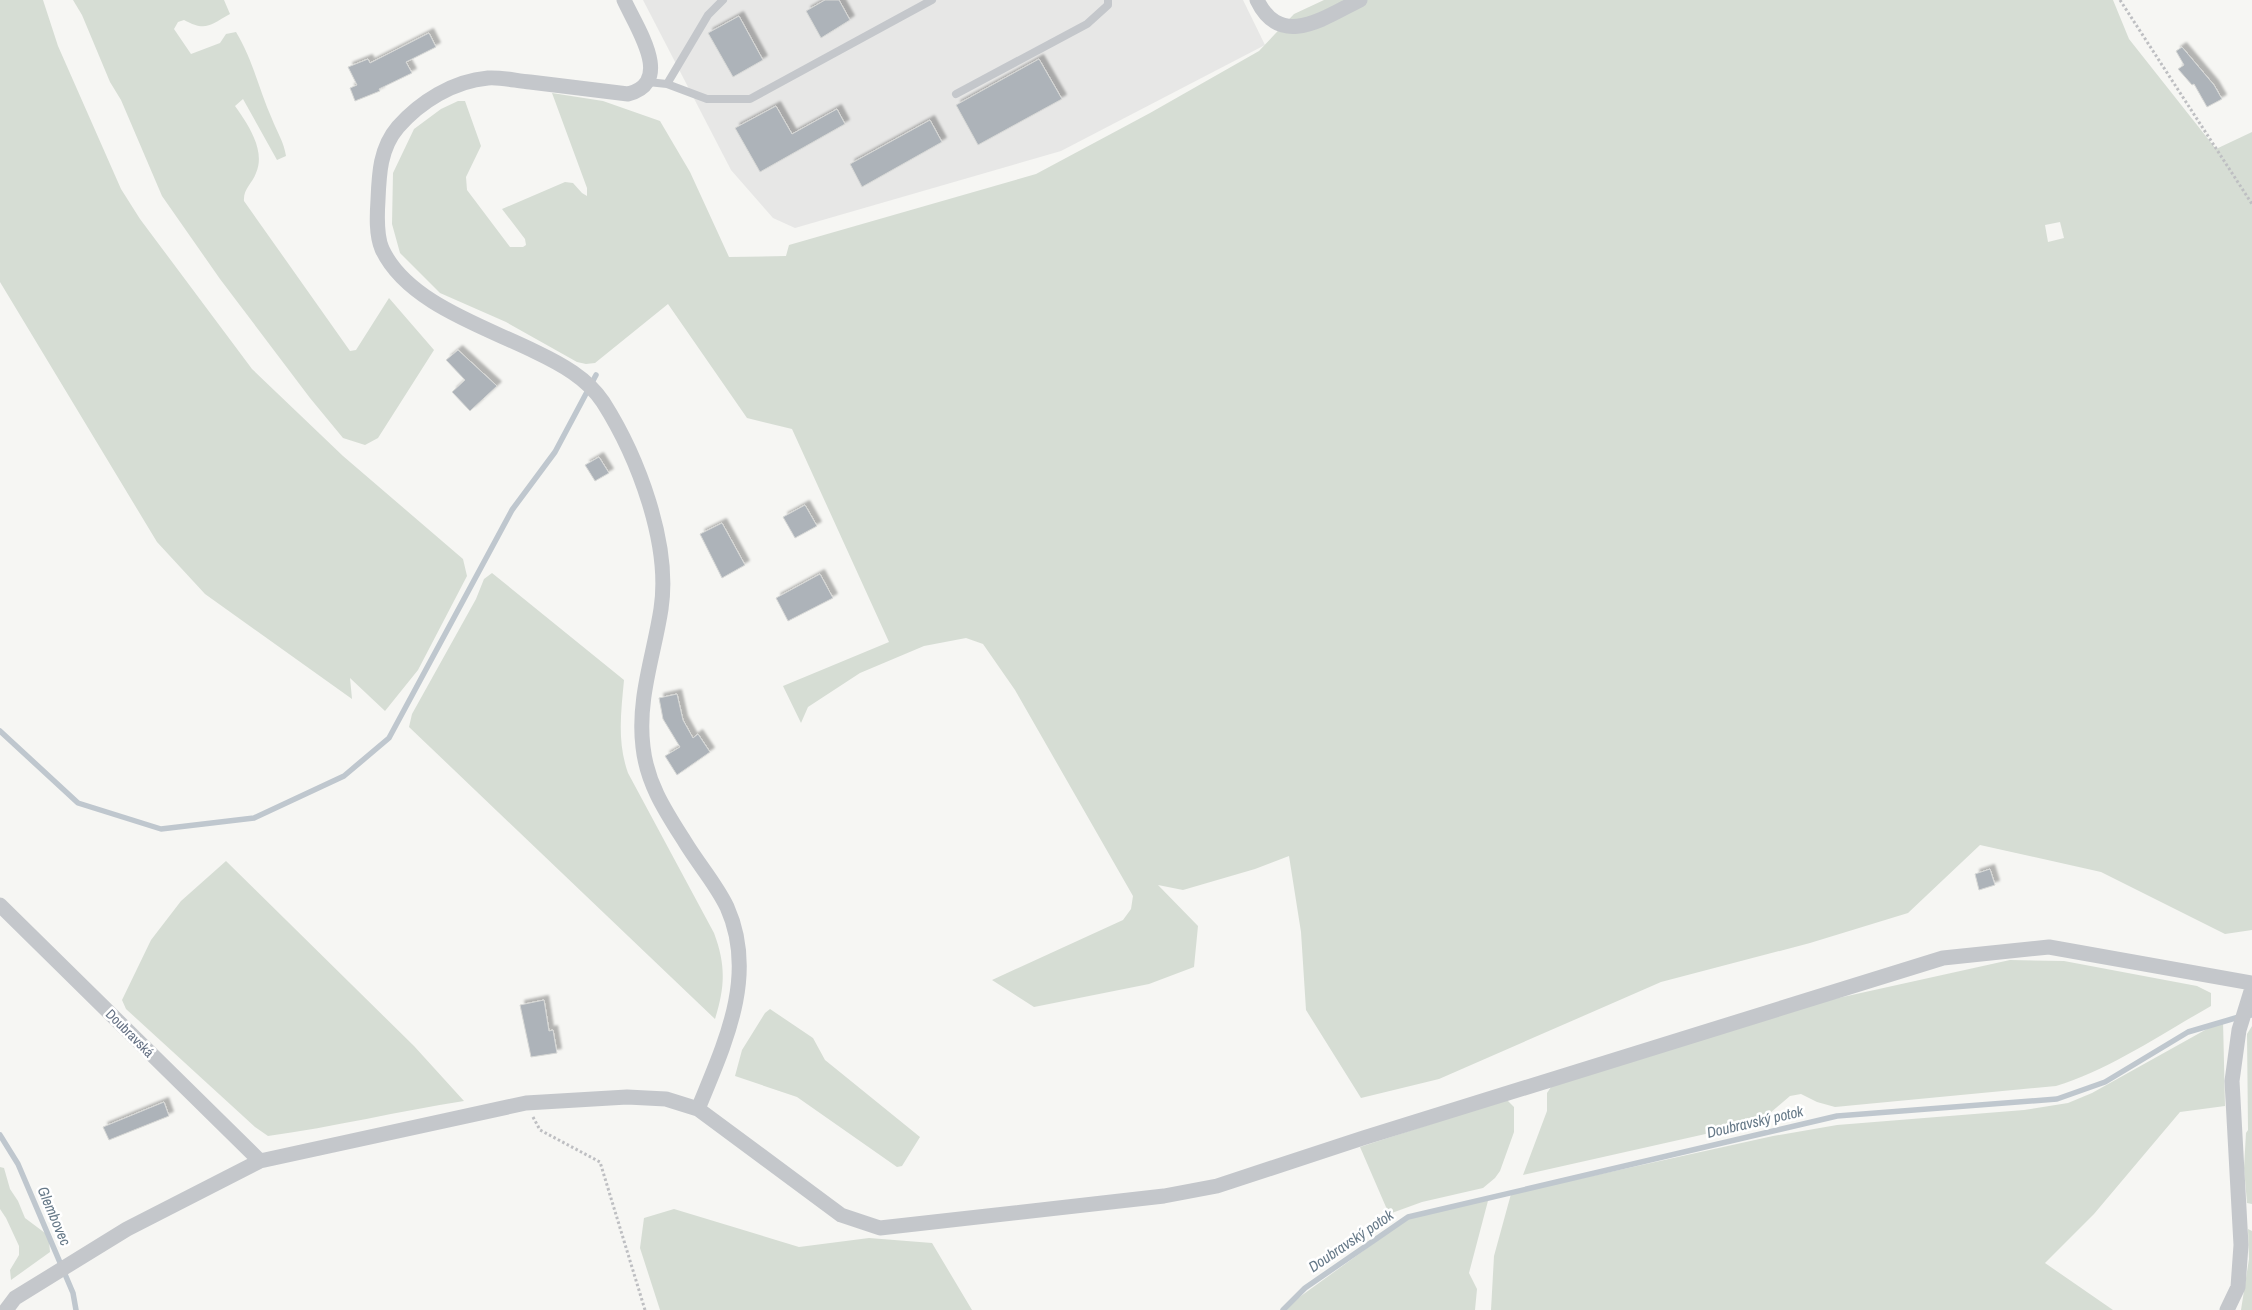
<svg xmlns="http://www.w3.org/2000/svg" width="2252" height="1310" viewBox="0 0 2252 1310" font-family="'Archivo Narrow',sans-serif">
<defs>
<filter id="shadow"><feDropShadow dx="4.5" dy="-4.5" stdDeviation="1" flood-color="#0004"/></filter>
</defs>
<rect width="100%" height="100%" fill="#f6f6f3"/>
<path fill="#e7e7e6" d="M 643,0 L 1243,0 L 1265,45 L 1061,151 L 795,228 L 773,218 L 731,170 Z"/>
<path fill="#d6ddd4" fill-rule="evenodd" d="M 0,0 L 43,0 L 58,46 L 121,189 L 140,219 L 252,369 L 343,456 L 463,559 L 467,576 L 418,670 L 385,711 L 350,678 L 352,699 L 205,594 L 157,542 L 0,282 Z
M 73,0 L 224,0 L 230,14 C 210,25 206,32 184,20 L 178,22 L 174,29 L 191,54 L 220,43 L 226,34 L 236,32 C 253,60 259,90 272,119 C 277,132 284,142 286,156 L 277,160 L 243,99 L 235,106 C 248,124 266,151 256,173 C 252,184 243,189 244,201 L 350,351 L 356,350 L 389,298 L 434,350 L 378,438 L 365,445 L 343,438 L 310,398 L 220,279 L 162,196 L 121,100 L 110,82 L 82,15 Z
M 1324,0 L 2113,0 L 2129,39 L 2216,149 L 2252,132 L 2252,930 L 2225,934 L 2101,872 L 1980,845 L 1908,913 L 1810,943 L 1661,982 L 1439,1079 L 1361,1098 L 1306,1010 L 1301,932 L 1289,856 L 1255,869 L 1183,890 L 1158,885 L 1198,926 L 1194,967 L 1149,984 L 1034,1007 L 992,980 L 1123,920 L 1131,909 L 1133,896 L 1015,690 L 983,644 L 966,638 L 924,646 L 860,673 L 808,707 L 801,723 L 783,686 L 889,642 L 792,429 L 747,418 L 668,304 L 595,363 L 586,364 L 577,362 L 506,322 L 440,293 L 400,253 L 392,224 L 393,173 L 414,129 L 441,109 L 458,101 L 465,101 L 481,146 L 466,177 L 467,190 L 510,247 L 523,247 L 526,245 L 525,239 L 502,209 L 565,182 L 573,183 L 582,193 L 587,196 L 587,188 L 552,93 L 603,101 L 660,121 L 690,172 L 729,257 L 786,256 L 789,245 L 1036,174 L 1150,113 L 1259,51 L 1294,14 ZM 2060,222 L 2064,238 L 2048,242 L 2045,225 Z
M 492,573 L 624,680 C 621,712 617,742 628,773 L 714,933 C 726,965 725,987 715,1019 L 409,727 L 412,714 L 476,599 L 484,579 Z
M 226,861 L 414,1046 L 464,1101 C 399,1111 334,1127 268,1136 L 255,1127 L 126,1009 L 122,1000 L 151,940 L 181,901 Z
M 2010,960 L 2064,961 L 2197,986 L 2211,993 L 2211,1006 C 2163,1033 2109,1070 2056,1086 L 1835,1107 L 1817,1102 L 1801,1094 L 1790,1096 L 1763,1119 L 1750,1124 L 1523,1175 L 1547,1111 L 1547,1093 L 1553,1084 L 1811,1004 Z
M 770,1009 L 813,1038 L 825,1060 L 920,1137 L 902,1166 L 897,1167 L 797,1097 L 735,1076 L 742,1050 L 765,1013 Z
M 2223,1020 L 2225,1106 L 2180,1112 L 2094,1214 L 2045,1263 L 2113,1310 L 1491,1310 L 1494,1256 L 1511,1194 L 1773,1136 L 1837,1125 L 2024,1110 L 2068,1103 L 2092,1093 Z
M 2252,1026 L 2252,1204 L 2247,1203 L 2244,1168 L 2246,1133 L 2248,1130 L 2247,1034 Z
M 1502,1101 L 1508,1101 L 1514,1107 L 1514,1132 L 1500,1171 L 1495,1178 L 1483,1188 L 1422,1202 L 1389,1214 L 1360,1147 Z
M 0,1167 L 4,1168 L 10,1189 L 18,1201 L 25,1218 L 45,1233 L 49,1241 L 50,1252 L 11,1280 L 10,1270 L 19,1255 L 19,1246 L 6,1218 L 0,1209 Z
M 1489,1197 L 1469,1273 L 1477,1289 L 1475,1310 L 1285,1310 L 1294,1301 L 1410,1217 Z
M 674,1209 L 799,1247 L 869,1238 L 932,1243 L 972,1310 L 660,1310 L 640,1248 L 644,1218 Z
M 2248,1229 L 2252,1231 L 2252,1310 L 2241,1310 L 2249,1259 Z"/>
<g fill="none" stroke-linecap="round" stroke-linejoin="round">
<path stroke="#bfc7ce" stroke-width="5.5" d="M 0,731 L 78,803 L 161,829 L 254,818 L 344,776 L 389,738 L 512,510 L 555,452 L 596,375
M 0,1135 L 18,1164 L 73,1293 L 76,1310
M 1283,1310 L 1305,1288 L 1408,1217 L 1837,1116 L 2057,1099 L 2105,1082 L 2188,1032 L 2242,1016 L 2252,1015"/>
</g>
<path fill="#adb3b9" stroke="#d7d8d6" filter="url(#shadow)" d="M 825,0 L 839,0 L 850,20 L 821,38 L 806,11 Z
M 739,16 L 763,60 L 733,77 L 708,33 Z
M 429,33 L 436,47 L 406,62 L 412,73 L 379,89 L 380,91 L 355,101 L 350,88 L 357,85 L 348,67 L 368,59 L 370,63 Z
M 2182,47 L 2214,85 L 2222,99 L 2207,107 L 2194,84 L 2192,85 L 2178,69 L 2184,65 L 2176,51 Z
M 1039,59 L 1062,99 L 978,145 L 956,105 Z
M 776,106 L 792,134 L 837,109 L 845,124 L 760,172 L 735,128 Z
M 930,120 L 942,142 L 862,187 L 850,164 Z
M 458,350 L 497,386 L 470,411 L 452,392 L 465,380 L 446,360 Z
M 599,457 L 609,473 L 595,481 L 585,465 Z
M 805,505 L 817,526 L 795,538 L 783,517 Z
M 722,523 L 745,565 L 722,578 L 700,534 Z
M 820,574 L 833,598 L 788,621 L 776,598 Z
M 677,694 L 683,720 L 693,738 L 698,734 L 710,752 L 677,775 L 665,756 L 680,747 L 663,719 L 659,698 Z
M 1990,869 L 1995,885 L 1979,890 L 1975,874 Z
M 544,1000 L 549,1031 L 553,1030 L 557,1053 L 531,1057 L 520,1005 Z
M 164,1102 L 169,1116 L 109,1140 L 103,1127 Z"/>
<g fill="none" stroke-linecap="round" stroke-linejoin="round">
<path stroke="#bebfc2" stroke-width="3" stroke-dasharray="2.5 2.5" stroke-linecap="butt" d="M 2120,0 L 2252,204
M 533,1117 L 540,1130 L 600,1162 L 645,1310"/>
<path stroke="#c4c7cb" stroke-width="8" d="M 723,0 L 708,15 L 667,84 L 707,99 L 750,99 L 932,0
M 648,82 L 667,84
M 956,94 L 1087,24 L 1108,5 L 1108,0"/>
<path stroke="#c4c7cb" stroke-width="15" d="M 624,0 C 636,27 675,82 628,94 C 595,90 563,86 530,82 C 517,81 501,77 488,78 C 453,81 420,102 398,127 C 380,148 379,174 378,200 C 377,215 376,235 382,249 C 407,303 486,327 536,352 C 561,364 587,378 603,402 C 638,457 671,544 661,609 C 654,655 637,699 643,747 C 647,784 666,812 685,842 C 699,865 716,884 727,907 C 758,976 724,1045 698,1109
M 1257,0 C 1281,50 1325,17 1360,0
M 0,905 L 260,1161
M 6,1310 L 15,1298 L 127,1229 L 260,1161 L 526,1103 L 627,1097 L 666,1099 L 698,1109 L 841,1215 L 880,1228 L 1164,1196 L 1217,1186 L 1363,1138 L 1943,958 L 2049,947 L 2252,983
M 2227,1310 L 2238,1287 L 2241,1245 L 2232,1081 L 2239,1030 L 2252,988"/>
</g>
<g text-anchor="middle" stroke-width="5" stroke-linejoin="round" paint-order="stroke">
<g font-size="14" fill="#657184" stroke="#fff">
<text transform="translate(130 1033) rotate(45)" y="5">Doubravská</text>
</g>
<g font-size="15" font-style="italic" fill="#667988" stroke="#fff">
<text transform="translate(1755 1122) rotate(-13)" y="5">Doubravský potok</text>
<text transform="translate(54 1216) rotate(67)" y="5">Glembovec</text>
<text transform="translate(1351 1241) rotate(-34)" y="5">Doubravský potok</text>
</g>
</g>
</svg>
